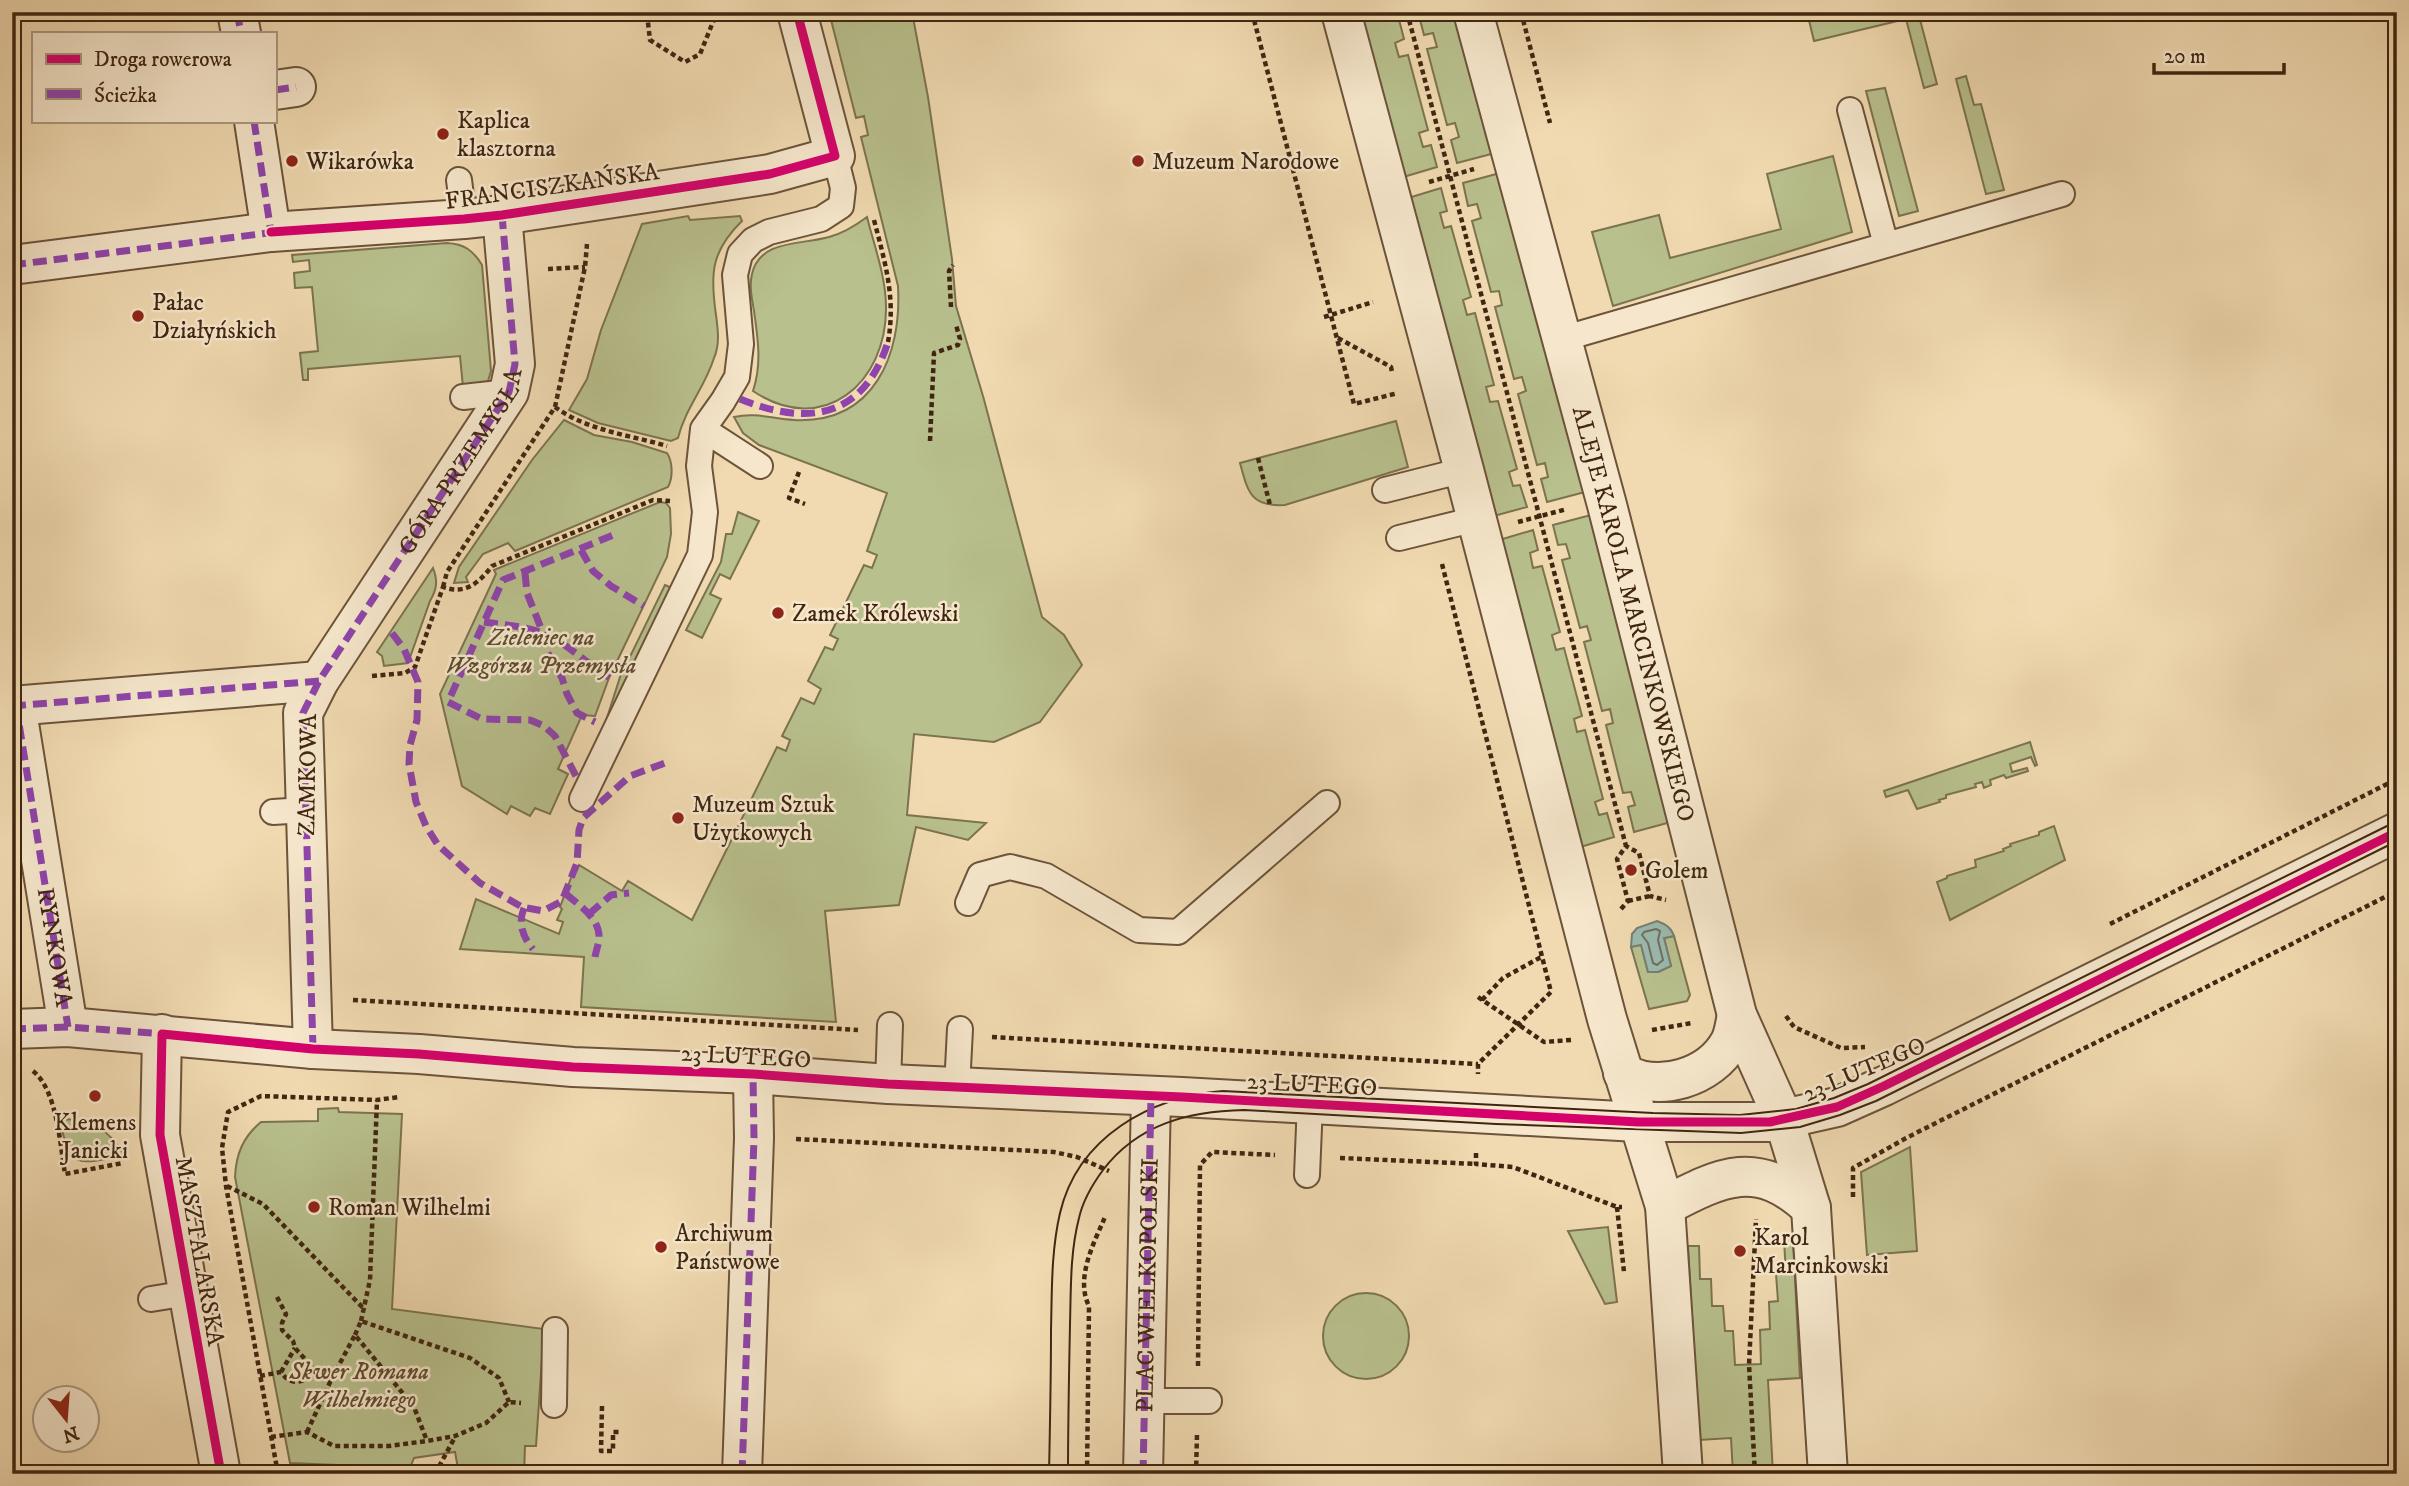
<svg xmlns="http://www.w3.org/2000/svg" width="2409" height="1486" viewBox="0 0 2409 1486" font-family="'IM FELL DW Pica',serif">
<rect width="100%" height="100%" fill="#f1dab1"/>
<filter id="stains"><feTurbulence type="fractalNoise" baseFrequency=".00286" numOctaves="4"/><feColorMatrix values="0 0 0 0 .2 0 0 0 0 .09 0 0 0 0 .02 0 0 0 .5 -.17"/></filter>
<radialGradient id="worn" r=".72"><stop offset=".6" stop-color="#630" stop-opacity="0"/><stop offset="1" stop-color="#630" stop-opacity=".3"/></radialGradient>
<path fill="#b8c08d" stroke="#7c7350" stroke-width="2" d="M 829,12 L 912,12 L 928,97 L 952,259 L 956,306 L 983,396 L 1042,617 L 1064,635 L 1082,665 L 1040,722 L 994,742 L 914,734 L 907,815 L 986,823 L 968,840 L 916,827 L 899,905 L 825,911 L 836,1022 L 581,1007 L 584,957 L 460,949 L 476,899 L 559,934 L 563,922 L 557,920 L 562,909 L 560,907 L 574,870 L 577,870 L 579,865 L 622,891 L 628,881 L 692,920 L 777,747 L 786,751 L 790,740 L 782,736 L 801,698 L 814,704 L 821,689 L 808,681 L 825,647 L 833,650 L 838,639 L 830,635 L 864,565 L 872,568 L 877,555 L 867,551 L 887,493 L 759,445 L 743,433 L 734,417 C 756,412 773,419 794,420 C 874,424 902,355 898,286 L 861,137 L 868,135 L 864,116 L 856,118 Z
M 1357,12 L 1397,12 L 1404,39 L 1395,43 L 1399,57 L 1408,55 L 1428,130 L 1419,133 L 1423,147 L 1431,145 L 1437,167 L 1400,178 Z
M 1418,12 L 1457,12 L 1495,153 L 1457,163 L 1451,140 L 1459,137 L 1455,123 L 1447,125 L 1427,49 L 1437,47 L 1433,33 L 1424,35 Z
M 1807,12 L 1918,12 L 1937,84 L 1924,88 L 1906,19 L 1814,41 Z
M 1966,76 L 1974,105 L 1981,104 L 2004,190 L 1986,194 L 1956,79 Z
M 1885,88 L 1918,211 L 1899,216 L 1866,91 Z
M 1833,156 L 1852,232 L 1613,306 L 1592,232 L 1659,215 L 1670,258 L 1781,229 L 1767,174 Z
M 1500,173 L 1585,492 L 1547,502 L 1541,479 L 1548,477 L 1545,463 L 1537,465 L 1518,394 L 1526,391 L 1522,377 L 1514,379 L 1495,307 L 1502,305 L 1499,291 L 1491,292 L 1472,221 L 1481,218 L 1477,204 L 1468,206 L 1463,183 Z
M 1441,188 L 1447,211 L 1440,213 L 1444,228 L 1451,226 L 1471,297 L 1463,300 L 1467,315 L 1475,313 L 1494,385 L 1486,387 L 1490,402 L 1498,401 L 1517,469 L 1509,472 L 1513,486 L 1520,485 L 1527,507 L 1490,517 L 1405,199 Z
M 688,216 L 690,220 L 740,216 L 742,221 C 711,251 710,274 716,315 C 718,330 720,344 714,358 C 705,387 685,409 678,438 L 671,441 L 598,423 L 569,410 L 587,379 L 601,330 L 642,224 Z
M 867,217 C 874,245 886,277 886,307 C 887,383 823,438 753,391 C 762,364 758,339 754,311 C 752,299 749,286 752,274 C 760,239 802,245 829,237 C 844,233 855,226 867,217 Z
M 447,243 C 464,244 473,250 482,265 L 491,371 L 488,381 L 478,385 L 463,387 L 460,356 L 308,369 L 308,380 L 303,380 L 300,353 L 318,351 L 312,287 L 295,288 L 294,273 L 310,271 L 309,260 L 293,262 L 292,255 Z
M 564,420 L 594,435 L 632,442 L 667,453 C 673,462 673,478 668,487 L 515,551 L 508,543 L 483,554 L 466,577 L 468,582 L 454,583 L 459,567 L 532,460 Z
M 1396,421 L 1408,467 L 1285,505 C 1251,507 1248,493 1240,463 Z
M 660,502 L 666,503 L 670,508 L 671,534 L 667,557 L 609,678 L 595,716 L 582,715 L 558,769 L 568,774 L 550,814 L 535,808 L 530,816 L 511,806 L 507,814 L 462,786 L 440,694 L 496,574 L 494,570 Z
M 738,512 L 759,521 L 730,579 L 720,574 L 710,594 L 721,599 L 702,638 L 686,630 L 721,562 L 726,534 L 732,534 Z
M 1591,515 L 1671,822 L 1634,832 L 1628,807 L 1635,805 L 1631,792 L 1623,793 L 1606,725 L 1613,723 L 1610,709 L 1602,711 L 1584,642 L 1591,640 L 1587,626 L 1580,628 L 1562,560 L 1570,558 L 1566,544 L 1558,545 L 1553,525 Z
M 1533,530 L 1538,550 L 1530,553 L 1533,568 L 1542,566 L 1560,632 L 1552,635 L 1556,650 L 1564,648 L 1582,716 L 1574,719 L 1577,732 L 1585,730 L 1603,799 L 1595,802 L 1599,815 L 1607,813 L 1614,837 L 1577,848 L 1496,541 Z
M 433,568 C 438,581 437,589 430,601 L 408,663 L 384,666 L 382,656 L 377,652 Z
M 665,585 L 672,588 L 605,724 L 620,677 Z
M 2030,742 L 2037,765 L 2035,766 L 2031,757 L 2010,764 L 2012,772 L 2027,768 L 2028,771 L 2006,778 L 2004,775 L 1990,780 L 1991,785 L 1984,788 L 1982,782 L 1975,784 L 1976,787 L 1946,795 L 1946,798 L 1939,800 L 1940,802 L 1917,809 L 1908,790 L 1886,797 L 1884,791 Z
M 2054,826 L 2065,860 L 1950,920 L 1937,882 L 1947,878 L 1947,876 L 1976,867 L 1975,860 L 2004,851 L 2003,849 L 2011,846 L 2010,844 L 2039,835 L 2039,832 Z
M 1674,936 L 1690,995 L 1687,1001 L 1649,1009 L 1631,947 L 1641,944 L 1648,972 L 1658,972 L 1671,966 L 1664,938 Z
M 338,1108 L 339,1112 L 402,1114 L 392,1309 L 544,1329 L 536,1446 L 525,1446 L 524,1474 L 459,1474 L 455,1452 L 414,1458 L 410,1468 L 290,1463 L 235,1177 C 236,1154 243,1137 261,1122 L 318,1121 L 318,1109 Z
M 59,1119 C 91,1119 108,1128 125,1156 C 76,1163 72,1172 59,1119 Z
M 1910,1147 L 1917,1251 L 1867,1255 L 1861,1172 Z
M 1608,1227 L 1617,1302 L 1605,1304 L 1568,1231 Z
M 1793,1239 L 1800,1378 L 1768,1380 L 1773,1474 L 1733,1474 L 1731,1438 L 1699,1440 L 1688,1246 L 1699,1246 L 1700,1279 L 1711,1279 L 1712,1306 L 1723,1306 L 1725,1331 L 1733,1331 L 1735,1365 L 1761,1364 L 1760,1330 L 1770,1329 L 1769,1302 L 1778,1301 L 1776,1274 L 1786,1274 L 1784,1240 Z
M1323 1336a43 43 0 1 1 86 0a43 43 0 1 1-86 0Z"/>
<path fill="#9bbaaf" stroke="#777f70" stroke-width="2" d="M 1657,921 C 1665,924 1671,927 1674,936 L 1664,938 L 1671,966 L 1658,972 L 1648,972 L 1641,945 L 1631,947 L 1632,934 L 1637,928 Z"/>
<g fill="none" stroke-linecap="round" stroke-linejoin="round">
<path stroke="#6e7060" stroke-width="2" d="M 1656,929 L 1660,931 L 1658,940 L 1663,960 L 1657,965 L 1653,963 L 1648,943 L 1642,935 L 1644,932 Z"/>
<defs>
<path id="lane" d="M 1850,110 L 1886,245
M 459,180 L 464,219
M 1562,339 L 2062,194
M 463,397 L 509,392
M 703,429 L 760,466
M 1385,490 L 1464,470
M 1399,538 L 1476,519
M 582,799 L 700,555 L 705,512 L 699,466 L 703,429 L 723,401 L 737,377 L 741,344 L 735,275 L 740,254 L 753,240 L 769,232 L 821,219 L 841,206 L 843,188 L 835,156
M 273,812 L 305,810
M 968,903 L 980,875 L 1010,867 L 1046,876 L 1139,930 L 1178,932 L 1327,803
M 888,1084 L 890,1025
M 957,1087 L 960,1029
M 1307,1175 L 1310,1103
M 151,1299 L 188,1293
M 1145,1401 L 1209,1401
M 554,1405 L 555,1330"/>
<g id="street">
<path d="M 237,12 L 241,33"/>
<path d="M 1341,12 L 1464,470 L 1607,1019 L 1665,1206 L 1683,1474"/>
<path id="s1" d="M 1473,12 L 1607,505 L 1737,1015 L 1784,1120 L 1811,1208 L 1828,1474"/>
<path d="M 275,90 L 296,87"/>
<path d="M 254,121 L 271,232"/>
<path d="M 12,265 L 271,232 L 464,219 L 502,215 L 770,174 L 835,156 L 797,12"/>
<path id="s2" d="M 16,705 L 68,1027"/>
<path d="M 12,706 L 319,681"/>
<path d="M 12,1029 L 68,1027 L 313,1049 L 419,1054 L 573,1067 L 753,1074 L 888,1084 L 1182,1097 L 1638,1122 L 1770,1122 L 1837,1107 L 1884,1086 L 2397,832"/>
<path d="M 162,1034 L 160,1135 L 221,1474"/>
<path id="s3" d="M 313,1049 L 303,713 L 319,681 L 509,392 L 515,364 L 502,215"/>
<path d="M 1623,1073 C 1659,1093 1710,1078 1730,1042 C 1734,1034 1735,1024 1737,1015"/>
<path d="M 1665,1206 C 1722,1176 1758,1158 1811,1208"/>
<path d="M 742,1474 L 754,1138 L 753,1074"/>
<path d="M 1143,1474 L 1151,1096"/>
</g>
</defs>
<use href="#lane" stroke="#6c533a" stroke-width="28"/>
<use href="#street" stroke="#6c533a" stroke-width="42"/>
<path stroke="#402612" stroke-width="4.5" stroke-dasharray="5 3.5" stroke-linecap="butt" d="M 1252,12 L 1354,404 L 1398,393
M 1407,12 L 1626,846
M 1521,12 L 1550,123
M 647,14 L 650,40 L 685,62 L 700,54 L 717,12
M 1429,182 L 1474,169
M 874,220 C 885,262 896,298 888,342
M 548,269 L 585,267
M 951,307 L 949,271 L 953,265
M 1324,317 L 1373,302
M 1338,338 L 1391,367 L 1392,372
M 555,407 L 585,267 L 587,244
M 930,441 L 934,353 L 958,345 L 960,339 L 956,325
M 1258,458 L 1270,505
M 799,472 L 789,498 L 805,504
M 1518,522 L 1567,509
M 1442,564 L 1551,992 L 1478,1064 L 1478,1074
M 443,587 L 447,572 L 555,407 C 588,431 630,435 667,446
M 372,676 L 405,673 L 415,667 L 443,587 C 465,595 479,583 492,566 L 653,500 L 670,501
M 1628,901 L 1650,896
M 1621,909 L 1628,901 L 1617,859 L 1626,846 L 1639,853 L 1650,896 L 1666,900
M 2110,924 L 2397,779
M 1478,997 L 1544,1042 L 1571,1040
M 353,1000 L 858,1030
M 1482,1000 L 1503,978 L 1543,956
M 1786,1016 L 1794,1027 L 1841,1048 L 1865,1047
M 1652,1030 L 1692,1023
M 992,1037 L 1478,1064
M 33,1071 C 57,1090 60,1144 65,1174 L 123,1163
M 796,1139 L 1054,1152 L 1077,1157 L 1109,1171
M 1476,1153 L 1476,1164 L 1513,1167 L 1617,1207 L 1622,1207
M 1340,1158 L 1476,1164
M 227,1186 L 263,1204 L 364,1309
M 1853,1197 L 1853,1168 L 1908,1137 L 2397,891
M 1617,1207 L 1624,1272
M 277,1297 L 286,1314 L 282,1323 L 282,1330 L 293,1341 L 295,1348 L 316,1371 L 331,1380
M 361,1321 L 370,1280 L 377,1100
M 355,1335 L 361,1321 L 470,1358 L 499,1378 L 509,1402
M 1198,1366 L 1200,1165 L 1212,1152 L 1275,1155
M 281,1372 L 295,1348
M 260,1376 L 281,1372 C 292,1388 305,1382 316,1371
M 602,1406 L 601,1451 L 613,1451 L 613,1432 L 620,1432
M 307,1432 L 331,1380 L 355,1335 L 414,1407 L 427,1441
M 271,1437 L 307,1432 L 334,1446 L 389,1446 L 427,1441 L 455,1436 L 486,1423 L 509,1402 L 521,1403
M 278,1474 L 226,1186 L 222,1148 L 228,1112 L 261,1096 L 377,1100 L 399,1097
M 435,1474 L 455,1437
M 1087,1474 L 1089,1306 C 1075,1278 1094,1243 1105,1217
M 1196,1474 L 1197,1434
M 1755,1474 L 1749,1365 L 1756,1219"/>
<use href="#lane" stroke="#f6e7cc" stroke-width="24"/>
<use href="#street" stroke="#f6e7cc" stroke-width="38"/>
<path stroke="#402612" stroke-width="2" d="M 1049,1474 C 1050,1426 1051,1378 1051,1330 C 1052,1291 1051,1252 1060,1213 C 1078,1137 1150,1097 1223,1091 L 1653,1113 L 1740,1115 L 1796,1109 L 1834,1098 L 1868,1084 L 2397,821
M 1068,1474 C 1068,1424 1069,1374 1070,1324 C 1071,1288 1070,1253 1079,1218 C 1083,1200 1092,1185 1103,1170 C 1138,1124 1189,1111 1244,1110 L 1496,1124 L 1741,1133 L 1800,1127 L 1840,1115 L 1876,1101 L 2397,841"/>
<g stroke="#8e44ad" stroke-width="7" stroke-dasharray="14 7" stroke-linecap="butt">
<path d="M 237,12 L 241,33"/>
<path d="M 275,90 L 296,87"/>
<path d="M 254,121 L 271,232"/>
<path d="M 12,265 L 276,232"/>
<path d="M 740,399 C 808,427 864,418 888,342"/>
<path d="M 581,550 L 593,571 L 611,586 L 644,606"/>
<path d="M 525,573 L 527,593 L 543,633 L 546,650 L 562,678 L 567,694 L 577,713 L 595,722"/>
<path d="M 484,622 C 503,625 527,626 544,634 C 571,645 589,667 614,680"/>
<path d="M 392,633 L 404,649 L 418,682 L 417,720 L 410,745 L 409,764 L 416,802 L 426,826 L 438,845 L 480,883 L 522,907 L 543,911 L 562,901 L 577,863 L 579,830 L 583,818 L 630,776 L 665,763"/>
<path d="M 16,705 L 68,1027"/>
<path d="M 12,706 L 319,681"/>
<path d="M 576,776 L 555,736 L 544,726 L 530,720 L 482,719 L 448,702 L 503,580 L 616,534"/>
<path d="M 566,894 C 580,906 601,919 599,940 C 598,946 596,951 595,957"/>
<path d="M 524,908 C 518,923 522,936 533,949"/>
<path d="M 589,914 L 611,895 L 629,893"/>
<path d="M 12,1029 L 68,1027 L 166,1034"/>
<path d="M 313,1049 L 303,713 L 319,681 L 509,392 L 515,364 L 502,215"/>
<path d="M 742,1474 L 754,1138 L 753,1074 L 749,1074"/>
<path id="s4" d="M 1143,1474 L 1151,1096"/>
</g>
<defs>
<path id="cycleway" d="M 271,232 L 464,219 L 502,215 L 770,174 L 835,156 L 797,12
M 221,1474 L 160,1135 L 162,1034 L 313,1049 L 419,1054 L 573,1067 L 753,1074 L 888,1084 L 1182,1097 L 1638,1122 L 1770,1122 L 1837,1107 L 1884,1086 L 2397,832"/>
</defs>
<use href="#cycleway" stroke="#f6e7cc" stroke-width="13"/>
<use href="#cycleway" stroke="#d6006c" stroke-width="9"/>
</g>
<g fill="#8f2418" stroke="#f6e7cc" stroke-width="2.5">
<circle cx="443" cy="134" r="7"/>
<circle cx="292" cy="161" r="7"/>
<circle cx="1138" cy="161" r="7"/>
<circle cx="138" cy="316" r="7"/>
<circle cx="778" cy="613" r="7"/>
<circle cx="678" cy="818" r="7"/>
<circle cx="1631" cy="870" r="7"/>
<circle cx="95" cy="1096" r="7"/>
<circle cx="314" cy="1207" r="7"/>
<circle cx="661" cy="1247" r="7"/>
<circle cx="1740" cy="1251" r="7"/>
</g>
<g text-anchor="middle" stroke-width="5" stroke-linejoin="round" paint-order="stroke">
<g font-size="24" fill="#402612" stroke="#f6e7cc" text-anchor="start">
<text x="457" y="128">Kaplica<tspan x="457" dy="28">klasztorna</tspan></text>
<text x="306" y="169">Wikarówka</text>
<text x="1152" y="169">Muzeum Narodowe</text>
<text x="152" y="310">Pałac<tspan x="152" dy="28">Działyńskich</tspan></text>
<text x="792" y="621">Zamek Królewski</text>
<text x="692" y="812">Muzeum Sztuk<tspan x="692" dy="28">Użytkowych</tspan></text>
<text x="1645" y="878">Golem</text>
<text x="95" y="1130" text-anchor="middle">Klemens<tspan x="95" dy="28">Janicki</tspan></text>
<text x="328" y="1215">Roman Wilhelmi</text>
<text x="675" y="1241">Archiwum<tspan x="675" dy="28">Państwowe</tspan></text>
<text x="1754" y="1245">Karol<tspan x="1754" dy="28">Marcinkowski</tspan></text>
</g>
<g font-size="24" fill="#402612" stroke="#f6e7cc">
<text transform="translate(552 186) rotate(-8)" y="8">FRANCISZKAŃSKA</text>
<text dy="8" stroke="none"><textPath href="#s3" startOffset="634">GÓRA PRZEMYSŁA</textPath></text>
<text dy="8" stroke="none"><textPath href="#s1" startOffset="623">ALEJE KAROLA MARCINKOWSKIEGO</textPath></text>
<text transform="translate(307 775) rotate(-89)" y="8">ZAMKOWA</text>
<text dy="8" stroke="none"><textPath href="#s2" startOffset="245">RYNKOWA</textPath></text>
<text transform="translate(746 1056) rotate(3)" y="8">23 LUTEGO</text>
<text transform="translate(1864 1069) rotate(-23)" y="8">23 LUTEGO</text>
<text transform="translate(1312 1084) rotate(3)" y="8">23 LUTEGO</text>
<text transform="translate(200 1251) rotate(80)" y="8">MASZTALARSKA</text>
<text dy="8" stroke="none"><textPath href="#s4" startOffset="189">PLAC WIELKOPOLSKI</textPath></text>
</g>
<g font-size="24" font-style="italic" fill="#5e4c31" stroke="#f6e7cc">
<text x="541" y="645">Zieleniec na<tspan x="541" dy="28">Wzgórzu Przemysła</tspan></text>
<text x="359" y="1379">Skwer Romana<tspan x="359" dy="28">Wilhelmiego</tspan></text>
</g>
</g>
<rect width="2409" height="1486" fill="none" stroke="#f1dab1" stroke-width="42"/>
<rect x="14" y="14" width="2381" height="1458" fill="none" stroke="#402612" stroke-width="3.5"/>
<rect x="21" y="21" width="2367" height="1444" fill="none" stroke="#402612" stroke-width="2"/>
<rect x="32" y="32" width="245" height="91" fill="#f6e7cc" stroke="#ad9a82" stroke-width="2"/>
<rect x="46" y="54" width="35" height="10" fill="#d6006c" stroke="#ad9a82" stroke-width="2"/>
<text x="94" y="66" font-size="21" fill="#402612">Droga rowerowa</text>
<rect x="46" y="89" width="35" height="10" fill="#8e44ad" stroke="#ad9a82" stroke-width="2"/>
<text x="94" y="102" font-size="21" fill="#402612">Ścieżka</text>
<g transform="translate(66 1419) rotate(163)"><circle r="33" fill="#f6e7cc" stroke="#ad9a82" stroke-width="2"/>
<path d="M0-5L12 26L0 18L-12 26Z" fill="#8f2418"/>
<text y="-10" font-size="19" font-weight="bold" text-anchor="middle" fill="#402612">N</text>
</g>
<path d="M2154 63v10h130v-10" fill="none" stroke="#402612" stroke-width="3.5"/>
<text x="2164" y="63" font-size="21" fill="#402612" stroke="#f6e7cc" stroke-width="5" paint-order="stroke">20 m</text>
<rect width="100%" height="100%" filter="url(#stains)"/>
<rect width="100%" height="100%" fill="url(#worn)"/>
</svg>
